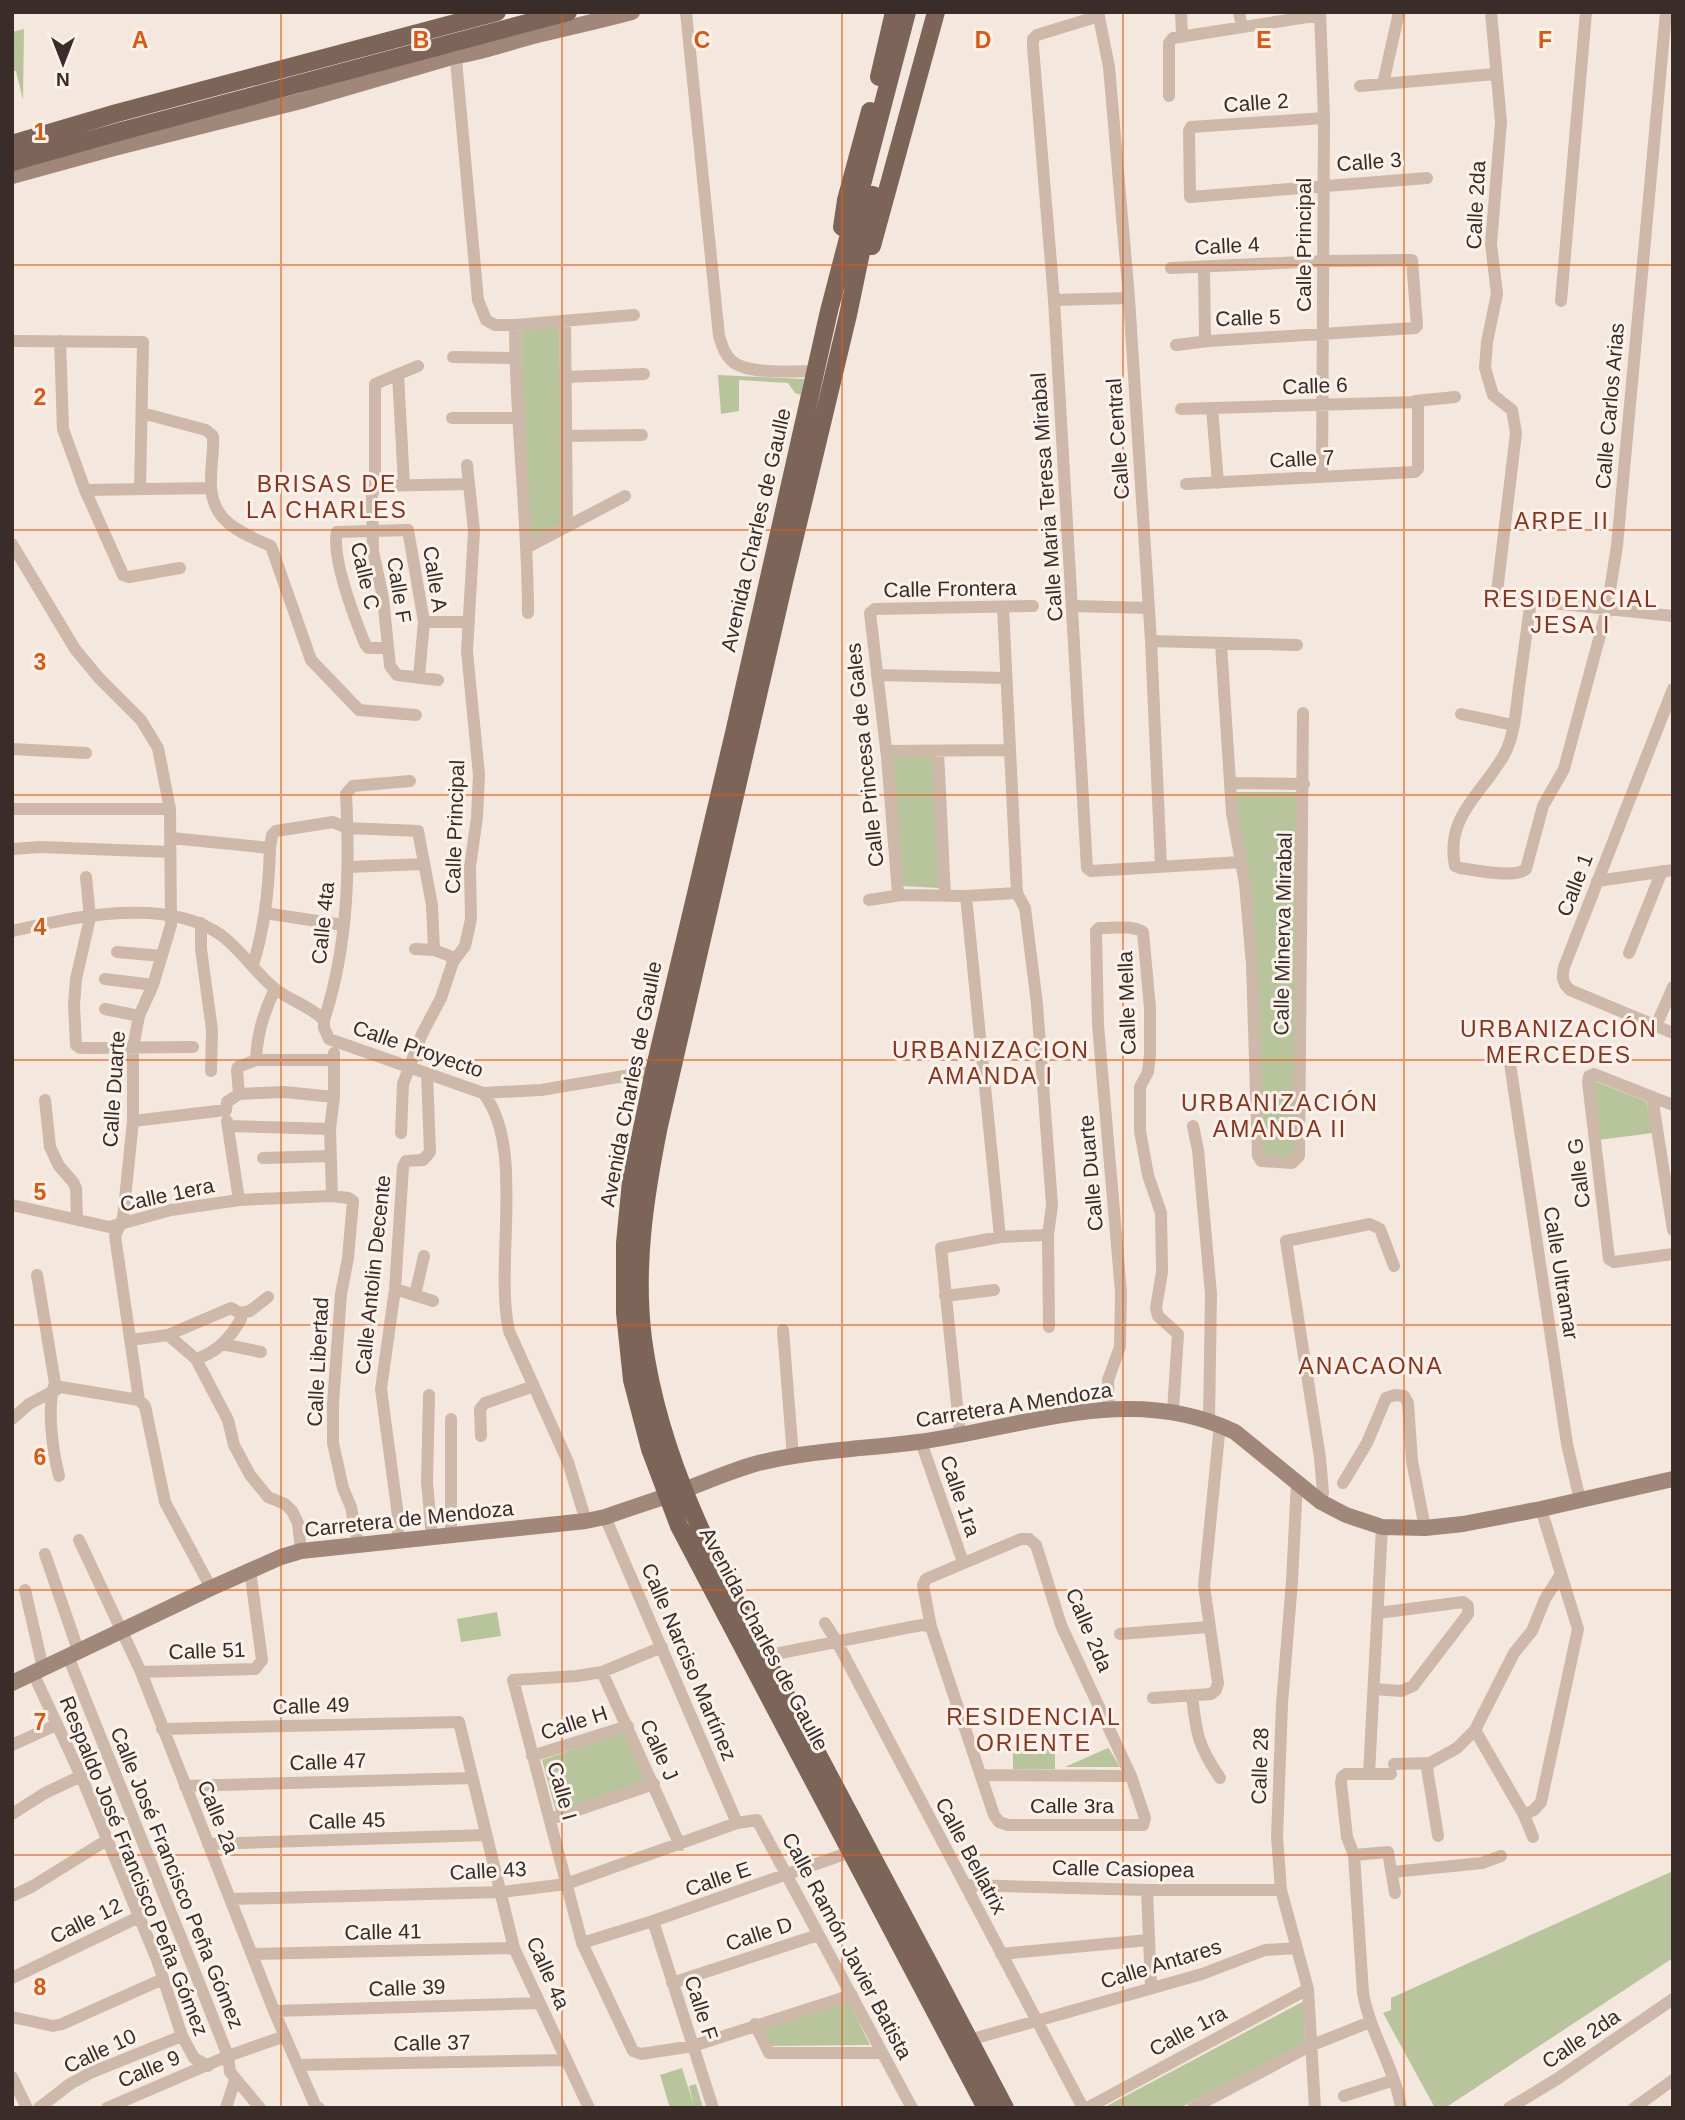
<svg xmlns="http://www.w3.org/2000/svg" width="1685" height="2120" viewBox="0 0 1685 2120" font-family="Helvetica,sans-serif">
<rect width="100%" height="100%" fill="#f4e8de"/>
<path fill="#b8c49c" d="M 24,29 L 23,100 L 16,71 L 12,71 L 12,32 Z
M 559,327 L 563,524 L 534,539 L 530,536 L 522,441 L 521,330 Z
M 718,375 L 804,379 L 801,395 L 795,393 L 788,383 L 739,380 L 739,411 L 721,414 Z
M 935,754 L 939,888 L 901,886 L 889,755 Z
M 1233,792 L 1303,792 L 1295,1159 L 1261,1158 Z
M 1592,1080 L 1646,1101 L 1653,1133 L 1598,1140 Z
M 497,1612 L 501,1636 L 461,1642 L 457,1619 Z
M 625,1732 L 646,1782 L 556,1812 L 542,1760 Z
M 1013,1747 L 1055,1747 L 1055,1769 L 1013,1769 Z
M 1108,1747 L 1120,1767 L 1065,1767 L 1108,1748 Z
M 1673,1871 L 1673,1958 L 1445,2108 L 1435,2108 L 1383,2013 L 1391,2010 L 1391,1998 Z
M 847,1998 L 870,2045 L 767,2046 L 759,2026 Z
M 1304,2001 L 1305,2043 L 1180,2108 L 1103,2108 Z
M 682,2068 L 694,2106 L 689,2086 L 696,2084 L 703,2108 L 670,2108 L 660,2075 Z"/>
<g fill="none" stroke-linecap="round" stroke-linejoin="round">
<path stroke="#cdb8a9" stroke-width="12" d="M 686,12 L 719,336 C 722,345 724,354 732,361 C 747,375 794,371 816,371
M 1098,12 L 1109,67 L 1129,298 L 1151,641 L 1161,866
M 1181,12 L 1182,35
M 1239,12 L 1242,27
M 1320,12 L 1324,118 L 1322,477
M 1491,12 L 1501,122 L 1491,244 L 1497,294 L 1487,342 L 1485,368 L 1493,395 L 1512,410 L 1516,433 L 1497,592 L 1505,598 L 1673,616
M 1099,16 L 1037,35 L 1033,39 L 1033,47 L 1054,300 L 1087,868 L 1091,871 L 1241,862
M 455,49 L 478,300 L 486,320 L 495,325 L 515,325 L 634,315
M 1383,84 L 1399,12
M 1360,86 L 1495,74
M 1169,96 L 1169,43 L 1173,38 L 1320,15
M 1324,118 L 1191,127 L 1189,131 L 1190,197 L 1427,178
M 1171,268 L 1324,261 L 1412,260 L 1417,326 L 1415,328 L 1209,341 L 1205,338 L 1204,267
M 1054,300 L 1129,298
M 1561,301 L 1586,12
M 565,321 L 567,525
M 515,325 C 515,421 528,516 528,613
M 12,341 L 143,342 L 140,489
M 60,341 L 63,429 L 85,490 L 123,575 L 129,577 L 180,568
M 1176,345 L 1209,341
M 453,357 L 515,358
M 418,366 L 375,384 L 375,486 L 372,496 L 373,551 L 383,598 L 390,666 L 397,675 L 438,680
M 398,374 L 404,485
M 566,377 L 644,374
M 1415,401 L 1455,397
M 1212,408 L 1218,483
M 1181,409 L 1418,402 L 1418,469 L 1415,472 L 1186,484
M 142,413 L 206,430 L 213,436 C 214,453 210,470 211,487 C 213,523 242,533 271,546 L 311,660 L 359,710 L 416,715
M 452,418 L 516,418
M 565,436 L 642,435
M 375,486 L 469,484
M 85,490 L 211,488
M 12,544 L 75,649 L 99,678 L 141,720 L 158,748 L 170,809 L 171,925 L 153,985 L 139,1016 L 133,1048 L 133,1121 L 123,1218 L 115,1236 L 139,1400 L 145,1406 L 165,1502 L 211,1588
M 528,547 L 625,496
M 1531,600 C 1527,629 1523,658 1519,687 C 1516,709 1515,735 1504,755 C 1482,794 1445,816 1455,866 L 1460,868 C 1475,870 1515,879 1526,869 L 1543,806 L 1564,769 L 1607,609 L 1617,546 L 1666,12
M 1073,606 L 1148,608
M 1003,607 L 1017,893 L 1025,908 L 1037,1004 L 1052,1205 L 1048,1235 L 1049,1327
M 424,622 L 467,622
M 1151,641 L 1297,645
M 1221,644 L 1232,813 L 1245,884 L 1252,964 L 1258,1156 L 1261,1161 L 1292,1163 L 1299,1156 L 1303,713
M 388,648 L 368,648 L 365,644 C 355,619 331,557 337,532 L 408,530 L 424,622 L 419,677
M 877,675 L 1006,678
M 1673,689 L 1564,967 C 1562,977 1562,983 1570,990 L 1673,1033
M 1461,714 L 1513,725
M 12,749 L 86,753
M 886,751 L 1009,750
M 938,751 L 945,896
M 1230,783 L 1304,784
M 12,809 L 170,809
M 171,838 L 270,848 L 272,835 L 276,831 L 333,822 L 347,828 L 418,831 L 432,905 L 434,950 L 450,956 L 453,962
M 12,849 L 40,847 L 170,852
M 348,867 L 424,864
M 86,877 L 90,918 L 76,979 L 74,1005 L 76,1045 L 80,1048 L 193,1047
M 1597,881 L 1673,870
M 1017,893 L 966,896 L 901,895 L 898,893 L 887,757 L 870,613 L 875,609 L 1033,606
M 966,896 L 1000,1237
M 869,900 L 901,895
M 265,913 L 343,925
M 201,923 L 201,949 L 212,1030 L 211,1071
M 12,931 C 74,917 166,896 221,935 C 242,951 255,972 274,988 C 290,1001 309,1005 324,1020 L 324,1028 L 329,1039 L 483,1093 L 541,1090 L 654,1071
M 415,949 L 434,950
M 117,952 L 162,956
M 1629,953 L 1662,871
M 253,965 C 265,927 269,888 270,848
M 105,979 L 153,985
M 105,1009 L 139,1016
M 324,1020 C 348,947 350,869 346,794 L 353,786 L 410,781
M 1656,1026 L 1673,987
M 1508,1050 L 1567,1444 L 1580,1500
M 256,1060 C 257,1034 263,1013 275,989
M 334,1060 L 256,1060 L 238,1067 L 237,1070 L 239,1094 L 284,1092 L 334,1097
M 483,1093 C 526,1146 494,1263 509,1331 L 568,1462 L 586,1521
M 1652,1097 L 1673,1230
M 45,1100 L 50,1147 L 59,1166 L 73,1182 L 76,1188 L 77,1219
M 1673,1105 L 1594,1074 L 1589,1076 L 1588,1082 L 1609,1259 L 1614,1262 L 1673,1254
M 133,1121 L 226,1110 L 227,1102 L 239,1094
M 227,1121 L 239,1200
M 228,1126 L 330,1129
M 1193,1126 L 1198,1150 L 1211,1294 L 1209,1420
M 401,1133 L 403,1084 L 422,1034 L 441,998 L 453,962 L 465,946 L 471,919 L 470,867 L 477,817 L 479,775 L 467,651 L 474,531 L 467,465
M 263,1158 L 331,1156
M 332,1196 L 330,1129 L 334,1097 L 334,1053
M 12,1205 L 109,1227 L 171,1210 L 239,1200 L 332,1196 L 348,1198 L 353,1201 L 348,1258 L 341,1294 L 333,1404 L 333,1443 L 343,1488 L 351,1507 L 358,1544
M 37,1275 L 55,1383 C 46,1406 53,1452 59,1476
M 395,1289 L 433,1301
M 415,1295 L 424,1256
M 945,1296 L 994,1290
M 240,1313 L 250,1311 L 268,1297
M 783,1330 L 793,1457
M 168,1335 L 196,1359 L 228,1420 L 234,1445 L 250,1475 L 268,1497 L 285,1504 L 292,1511 L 298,1523 L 301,1551
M 130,1340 L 168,1335 L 231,1308 L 240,1313 L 241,1319 C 231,1337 216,1353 196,1359
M 222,1344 L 261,1352
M 429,1395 L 427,1482 L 432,1538
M 1109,1410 L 1108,1380 L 1120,1347 L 1121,1292 L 1098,1025 L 1096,931 L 1099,928 C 1113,928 1133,925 1143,932 L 1150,1008 L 1150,1055 L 1148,1072 L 1140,1087 L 1140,1131 L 1148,1175 L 1161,1213 L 1162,1272 L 1156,1308 L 1158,1316 L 1178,1334 L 1173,1411
M 12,1419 L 29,1404 L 61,1387 L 139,1400
M 960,1434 L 941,1248 L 1000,1237 L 1048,1235
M 481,1436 L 480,1409 L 485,1403 L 534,1386
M 921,1442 L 963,1562
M 1297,1483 L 1292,1581 L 1282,1704 L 1277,1837 L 1281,1890 L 1308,1989 L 1315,2108
M 1343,1483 L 1367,1443 L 1386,1398 L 1395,1395 L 1404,1396 L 1408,1403 L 1412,1461 L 1425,1528
M 1321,1502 L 1323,1492 L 1320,1458 L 1286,1241 L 1370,1224 L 1380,1229 L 1394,1266
M 605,1517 L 737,1823
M 451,1537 L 451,1419
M 1021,1539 L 1029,1539 L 1036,1545 L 1061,1625 L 1131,1776 L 1145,1818 L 1143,1825 L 1008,1825 L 999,1822 L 994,1815 L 931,1627 L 923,1585 L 926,1579 Z
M 79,1540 L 141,1672 L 274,2011 L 315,2105 L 319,2108
M 398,1541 L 398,1516 L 381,1389 L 395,1289 L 403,1167 L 406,1161 L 423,1160 L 430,1152 L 427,1073
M 45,1554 L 78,1650
M 25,1590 L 43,1668
M 825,1623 L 837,1642 L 1083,2108
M 1120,1634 L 1208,1627
M 662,1647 L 602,1672 L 577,1676 L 513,1680 L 582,1943 L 633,2051 L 641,2054 L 693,2046 L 852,1995
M 68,1656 L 196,1975 L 228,2056 L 230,2072 L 260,2108
M 765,1656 L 911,1627 L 922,1625 L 931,1627
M 141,1672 L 255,1669 L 262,1660 L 250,1570
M 602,1672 L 680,1845
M 33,1673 L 81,1776 L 157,1960 L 182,2036 L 194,2058 L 208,2066
M 1374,1689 L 1401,1691 L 1413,1686 L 1468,1614 L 1468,1606 L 1463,1602 L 1378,1613
M 1192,1695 C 1196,1733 1198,1746 1220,1778
M 1153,1698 L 1211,1694 L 1216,1690 L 1218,1683 L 1204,1586 L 1220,1424
M 162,1729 L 459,1722 L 514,1948 L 589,2108
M 1475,1730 L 1524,1815 L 1533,1837
M 12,1745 L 56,1725
M 532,1756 L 628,1726
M 1430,1763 L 1427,1768 L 1438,1836
M 1394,1764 L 1430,1763 L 1457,1748 L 1475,1730 L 1514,1653 L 1532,1631 L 1545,1599 L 1561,1574
M 1369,1774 L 1382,1527
M 1391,1774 L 1346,1774 L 1342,1777 L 1341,1783 L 1347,1837 L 1354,1855 L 1363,1993 C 1370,2033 1395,2068 1401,2108
M 982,1775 L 1131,1776
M 185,1786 L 472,1778
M 12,1814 L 45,1793 L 81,1776
M 1524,1815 L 1534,1810 L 1541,1802 L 1578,1629 L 1541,1509
M 551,1819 L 654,1784
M 208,1844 L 486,1835
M 1354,1855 L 1388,1852 L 1395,1893
M 1393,1872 L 1482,1863 L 1501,1856
M 965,1885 L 1147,1890 L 1281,1890
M 1147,1890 L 1151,1988
M 12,1896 L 33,1886 L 107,1840
M 230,1899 L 502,1892 L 566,1884 L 737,1823 L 757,1820 L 912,2108
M 653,1921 L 713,2108
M 582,1943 L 653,1921 L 859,1849
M 253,1954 L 514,1948
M 1001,1954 L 1148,1940
M 12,1978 L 139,1917
M 672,1983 L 818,1935
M 274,2011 L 540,2003
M 12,2017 L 53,2026 L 62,2024 L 163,1979
M 755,2024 L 769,2053 L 882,2053
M 962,2042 L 1202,1974 L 1265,1950 L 1297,1948
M 298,2065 L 566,2060
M 12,2077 L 27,2108
M 1344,2096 L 1394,2080
M 39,2108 L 70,2084 L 90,2073 L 182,2036
M 107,2108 L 228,2056 L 285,2036
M 226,2108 L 235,2080
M 1087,2108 L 1308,1989
M 1193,2108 L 1310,2046 L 1370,2022
M 1509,2108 L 1557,2079 L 1673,1999
M 1634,2108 L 1673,2080"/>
<path stroke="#a1867a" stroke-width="16" d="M 12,176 L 114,148 L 301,101 L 455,56 C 485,52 512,41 541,34 C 571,27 602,20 632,12
M 12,1683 L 211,1588 L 281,1557 L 301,1551 L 586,1521 L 605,1517 C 630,1508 656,1500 681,1491 C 706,1482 730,1471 755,1464 C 808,1450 864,1449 918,1442 C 1026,1427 1131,1382 1235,1432 L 1321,1502 L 1346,1515 L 1382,1527 L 1425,1528 L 1463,1524 L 1541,1509 L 1673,1479"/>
<path stroke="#7c6459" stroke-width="18" d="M 907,12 L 829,311 L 734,733 L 654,1071 L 631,1181 L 625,1243 L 625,1313 L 632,1380 L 650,1449 L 679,1526 L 986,2108
M 879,77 L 894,12
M 12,144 L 117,113 L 497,12
M 12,162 L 122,131 L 568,12
M 873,195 L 848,315 L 784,582 L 659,1126 C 645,1196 634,1266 643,1339 C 662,1480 733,1595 799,1719 C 868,1848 937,1978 1005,2108
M 842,227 L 846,200 L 870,111
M 872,246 L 936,12"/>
</g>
<path fill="none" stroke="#df570d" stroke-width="2" stroke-opacity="0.55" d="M 281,12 L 281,2108M 562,12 L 562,2108M 842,12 L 842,2108M 1123,12 L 1123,2108M 1404,12 L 1404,2108M 12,265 L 1673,265M 12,530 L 1673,530M 12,795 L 1673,795M 12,1060 L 1673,1060M 12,1325 L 1673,1325M 12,1590 L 1673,1590M 12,1855 L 1673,1855"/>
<g text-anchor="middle" stroke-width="6" stroke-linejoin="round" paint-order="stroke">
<g font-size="21" fill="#3a2d29" stroke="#fbf3eb">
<text transform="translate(1256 103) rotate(-4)" y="7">Calle 2</text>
<text transform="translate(1369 162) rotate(-4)" y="7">Calle 3</text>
<text transform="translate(1476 205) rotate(-87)" y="7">Calle 2da</text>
<text transform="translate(1304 245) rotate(-90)" y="7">Calle Principal</text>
<text transform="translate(1227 246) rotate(-3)" y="7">Calle 4</text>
<text transform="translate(1248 318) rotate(-2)" y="7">Calle 5</text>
<text transform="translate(1315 386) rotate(-2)" y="7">Calle 6</text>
<text transform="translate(1610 406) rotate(-85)" y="7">Calle Carlos Arias</text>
<text transform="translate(1118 439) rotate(-94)" y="7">Calle Central</text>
<text transform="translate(1302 459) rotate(-3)" y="7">Calle 7</text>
<text transform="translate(1047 497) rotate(-94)" y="7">Calle Maria Teresa Mirabal</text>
<text transform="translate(756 530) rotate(-77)" y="7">Avenida Charles de Gaulle</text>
<text transform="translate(365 576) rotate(77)" y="7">Calle C</text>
<text transform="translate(435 579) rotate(81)" y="7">Calle A</text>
<text transform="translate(950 589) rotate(-1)" y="7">Calle Frontera</text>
<text transform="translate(399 590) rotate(81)" y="7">Calle F</text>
<text transform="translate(865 755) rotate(-96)" y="7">Calle Princesa de Gales</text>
<text transform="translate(455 827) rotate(-88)" y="7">Calle Principal</text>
<text transform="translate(1575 885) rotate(-69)" y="7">Calle 1</text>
<text transform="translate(323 923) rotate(-84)" y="7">Calle 4ta</text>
<text transform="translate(1283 934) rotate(-89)" y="7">Calle Minerva Mirabal</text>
<text transform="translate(1127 1003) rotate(-92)" y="7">Calle Mella</text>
<text transform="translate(418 1049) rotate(19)" y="7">Calle Proyecto</text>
<text transform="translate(631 1084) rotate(-79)" y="7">Avenida Charles de Gaulle</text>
<text transform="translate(114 1089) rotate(-86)" y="7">Calle Duarte</text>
<text transform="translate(1091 1173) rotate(-95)" y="7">Calle Duarte</text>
<text transform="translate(1579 1173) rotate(-97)" y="7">Calle G</text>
<text transform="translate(167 1195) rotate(-12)" y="7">Calle 1era</text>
<text transform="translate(1561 1273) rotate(81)" y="7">Calle Ultramar</text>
<text transform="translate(373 1275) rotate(-84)" y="7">Calle Antolin Decente</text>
<text transform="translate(318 1362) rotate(-87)" y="7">Calle Libertad</text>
<text transform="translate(1014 1405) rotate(-9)" y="7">Carretera A Mendoza</text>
<text transform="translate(960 1496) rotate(71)" y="7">Calle 1ra</text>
<text transform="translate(409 1519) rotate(-6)" y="7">Carretera de Mendoza</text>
<text transform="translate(1089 1630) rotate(67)" y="7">Calle 2da</text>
<text transform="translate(764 1639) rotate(62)" y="7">Avenida Charles de Gaulle</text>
<text transform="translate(207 1651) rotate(-2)" y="7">Calle 51</text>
<text transform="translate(689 1662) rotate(67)" y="7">Calle Narciso Martínez</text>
<text transform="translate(311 1706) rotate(-2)" y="7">Calle 49</text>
<text transform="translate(574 1723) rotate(-18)" y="7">Calle H</text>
<text transform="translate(659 1750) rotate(66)" y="7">Calle J</text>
<text transform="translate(328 1762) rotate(-2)" y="7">Calle 47</text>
<text transform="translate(1260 1766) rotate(-88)" y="7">Calle 28</text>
<text transform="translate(562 1791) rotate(74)" y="7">Calle I</text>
<text x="1072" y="1813">Calle 3ra</text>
<text transform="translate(218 1817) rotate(68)" y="7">Calle 2a</text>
<text transform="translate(347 1821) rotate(-2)" y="7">Calle 45</text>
<text transform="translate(971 1856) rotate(62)" y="7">Calle Bellatrix</text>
<text transform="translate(134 1866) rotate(68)" y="7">Respaldo José Francisco Peña Gómez</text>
<text transform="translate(1123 1869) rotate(1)" y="7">Calle Casiopea</text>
<text transform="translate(488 1871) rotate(-3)" y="7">Calle 43</text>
<text transform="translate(177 1878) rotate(68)" y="7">Calle José Francisco Peña Gómez</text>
<text transform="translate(718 1879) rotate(-19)" y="7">Calle E</text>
<text transform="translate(86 1921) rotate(-26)" y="7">Calle 12</text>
<text transform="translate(383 1932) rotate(-1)" y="7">Calle 41</text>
<text transform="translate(759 1934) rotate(-18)" y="7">Calle D</text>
<text transform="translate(847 1946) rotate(62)" y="7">Calle Ramón Javier Batista</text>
<text transform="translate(1161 1964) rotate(-17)" y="7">Calle Antares</text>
<text transform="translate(548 1973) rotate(66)" y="7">Calle 4a</text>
<text transform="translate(407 1988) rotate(-2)" y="7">Calle 39</text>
<text transform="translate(701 2008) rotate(72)" y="7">Calle F</text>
<text transform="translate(1188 2031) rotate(-28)" y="7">Calle 1ra</text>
<text transform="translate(1581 2039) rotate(-34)" y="7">Calle 2da</text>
<text transform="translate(432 2043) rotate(-1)" y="7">Calle 37</text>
<text transform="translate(100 2051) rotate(-25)" y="7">Calle 10</text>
<text transform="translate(149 2069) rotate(-23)" y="7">Calle 9</text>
</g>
<g font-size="23" letter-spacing="2" fill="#8d331d" stroke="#fbf3eb">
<text x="327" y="492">BRISAS DE<tspan x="327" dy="26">LA CHARLES</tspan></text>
<text x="1562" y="529">ARPE II</text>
<text x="1571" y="607">RESIDENCIAL<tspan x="1571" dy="26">JESA I</tspan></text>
<text x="1559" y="1037">URBANIZACIÓN<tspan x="1559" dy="26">MERCEDES</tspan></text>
<text x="991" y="1058">URBANIZACION<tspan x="991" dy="26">AMANDA I</tspan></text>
<text x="1280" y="1111">URBANIZACIÓN<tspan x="1280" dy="26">AMANDA II</tspan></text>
<text x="1371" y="1374">ANACAONA</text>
<text x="1034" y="1725">RESIDENCIAL<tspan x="1034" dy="26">ORIENTE</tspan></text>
</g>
</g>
<g font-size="23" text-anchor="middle" font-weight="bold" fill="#df570d" stroke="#fbf3eb" stroke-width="6" stroke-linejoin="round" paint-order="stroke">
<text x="140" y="48">A</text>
<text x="421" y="48">B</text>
<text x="702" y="48">C</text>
<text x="983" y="48">D</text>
<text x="1264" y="48">E</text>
<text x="1545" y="48">F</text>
<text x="40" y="140">1</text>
<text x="40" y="405">2</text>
<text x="40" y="670">3</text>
<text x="40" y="935">4</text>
<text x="40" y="1200">5</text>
<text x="40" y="1465">6</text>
<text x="40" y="1730">7</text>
<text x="40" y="1995">8</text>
</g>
<rect width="1685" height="2120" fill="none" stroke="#3a2d29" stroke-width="28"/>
<g transform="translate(63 63) rotate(180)" stroke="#fbf3eb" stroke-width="5" paint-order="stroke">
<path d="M0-5L12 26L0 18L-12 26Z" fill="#3a2d29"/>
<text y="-10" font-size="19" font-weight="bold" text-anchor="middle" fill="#3a2d29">N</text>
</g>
</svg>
